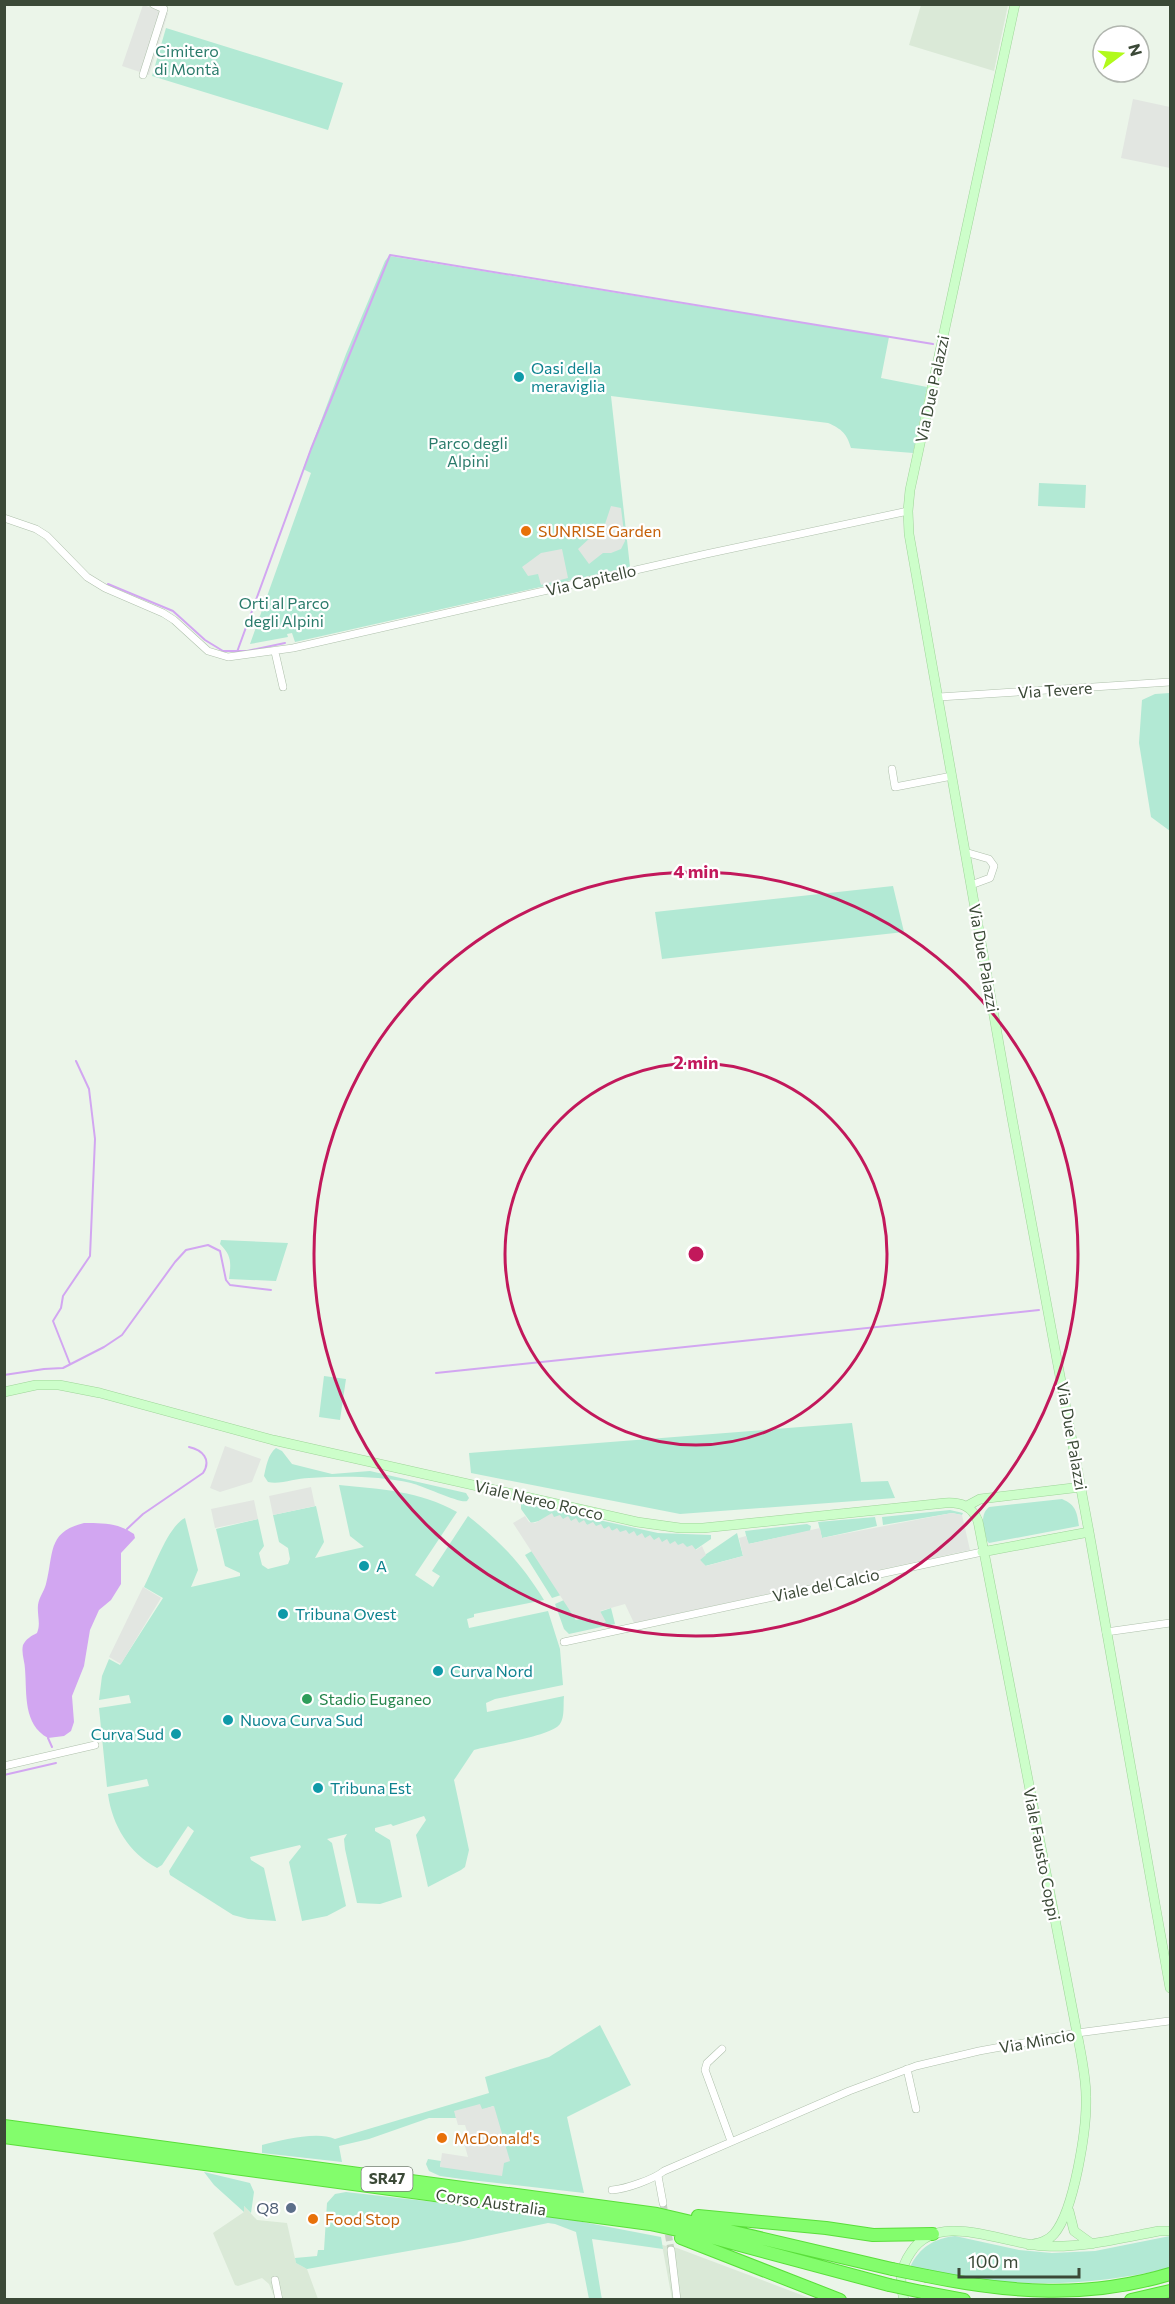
<svg xmlns="http://www.w3.org/2000/svg" width="1175" height="2304" viewBox="0 0 1175 2304" font-family="Commissioner,sans-serif">
<rect width="100%" height="100%" fill="#ebf5e9"/>
<path fill="#dae9d7" d="M 921,5 L 1008,5 L 994,71 L 909,45 Z
M 243,2205 L 257,2220 L 287,2223 L 296,2263 L 307,2269 L 318,2299 L 275,2299 L 269,2284 L 262,2278 L 238,2286 L 235,2285 L 213,2233 L 244,2212 Z
M 662,2245 L 677,2248 L 812,2299 L 672,2299 Z"/>
<path fill="#b2e9d4" d="M 166,28 L 343,83 L 328,130 L 152,76 Z
M 389,256 L 889,337 L 881,378 L 927,387 L 913,453 L 851,448 C 847,434 842,429 828,423 L 611,396 L 630,567 L 295,642 L 292,633 L 287,634 L 288,637 L 250,644 L 311,473 L 303,469 L 346,354 L 385,261 Z
M 1039,483 L 1086,485 L 1085,508 L 1038,506 Z
M 1170,693 L 1170,831 L 1151,817 L 1139,743 L 1142,700 L 1155,694 Z
M 893,886 L 904,932 L 662,959 L 655,912 Z
M 221,1240 L 288,1243 L 276,1281 L 229,1279 C 231,1263 232,1256 220,1244 Z
M 324,1376 L 346,1379 L 340,1420 L 319,1417 Z
M 852,1423 L 861,1482 L 888,1481 L 895,1498 L 680,1514 L 471,1473 L 469,1453 Z
M 276,1448 L 282,1451 L 292,1464 L 332,1474 L 370,1471 L 466,1493 L 469,1498 L 467,1501 C 461,1504 423,1486 411,1483 C 378,1476 343,1476 309,1478 C 296,1478 280,1485 268,1482 L 264,1476 C 266,1467 268,1454 276,1448 Z
M 339,1485 C 380,1489 420,1491 457,1512 L 415,1575 L 433,1587 L 440,1576 L 432,1571 L 468,1516 C 501,1542 522,1564 544,1600 L 474,1614 L 474,1617 L 467,1619 L 469,1628 L 548,1611 L 560,1649 L 563,1685 L 495,1699 L 486,1703 L 487,1712 L 564,1696 C 563,1704 565,1717 560,1724 C 552,1736 491,1745 474,1750 L 454,1780 L 469,1850 L 465,1867 L 461,1870 L 428,1887 L 416,1835 L 426,1820 L 424,1816 L 393,1826 L 391,1824 L 375,1828 L 375,1831 L 390,1840 L 402,1897 L 380,1904 L 357,1903 L 345,1849 L 344,1839 L 347,1834 L 327,1839 L 332,1843 L 346,1906 L 327,1916 L 302,1921 L 289,1862 L 301,1847 L 300,1845 L 250,1857 L 251,1860 L 264,1868 L 276,1921 L 248,1919 L 233,1915 L 170,1875 L 169,1871 L 194,1831 L 188,1826 L 162,1865 L 157,1868 C 129,1853 112,1825 108,1794 L 149,1786 L 147,1779 L 107,1787 L 99,1708 L 131,1703 L 129,1695 L 99,1700 L 102,1676 L 109,1659 L 120,1665 L 163,1598 L 144,1587 C 153,1570 168,1526 185,1518 L 198,1570 L 191,1587 L 240,1576 L 240,1573 L 225,1566 L 216,1529 L 258,1519 L 264,1546 L 259,1553 L 262,1565 L 268,1569 L 288,1564 L 290,1559 L 288,1548 L 279,1542 L 273,1515 L 316,1506 L 324,1542 L 315,1558 L 364,1547 L 350,1536 Z
M 1062,1499 C 1076,1505 1077,1512 1079,1526 L 989,1543 L 987,1541 C 984,1529 979,1515 989,1507 Z
M 521,1503 L 658,1533 L 711,1535 L 711,1539 L 695,1550 L 554,1517 L 531,1523 L 521,1509 Z
M 950,1510 L 963,1513 L 962,1515 L 952,1513 L 883,1525 L 882,1517 Z
M 875,1517 L 877,1526 L 822,1538 L 818,1522 Z
M 807,1524 L 811,1526 L 810,1531 L 748,1544 L 745,1531 Z
M 737,1533 L 743,1556 L 705,1566 L 699,1559 Z
M 532,1551 L 561,1595 L 552,1598 L 525,1555 Z
M 564,1600 L 576,1620 L 611,1608 L 615,1624 L 569,1634 L 564,1629 L 555,1604 Z
M 600,2025 L 631,2085 L 567,2117 L 584,2193 L 462,2179 L 440,2176 L 429,2171 L 426,2164 L 428,2159 L 441,2161 L 440,2167 L 509,2161 L 493,2106 L 482,2110 L 455,2111 L 456,2118 L 429,2118 L 369,2139 L 339,2146 L 342,2162 L 262,2153 L 262,2145 C 282,2140 317,2131 335,2139 L 489,2093 L 485,2077 L 549,2057 Z
M 204,2172 L 250,2183 L 254,2192 L 251,2213 L 244,2206 L 244,2212 L 214,2185 Z
M 346,2192 L 541,2214 L 661,2237 L 663,2249 L 592,2239 L 602,2300 L 589,2299 L 576,2232 L 555,2224 L 548,2223 L 459,2242 L 307,2269 L 296,2263 L 295,2258 L 317,2256 L 318,2250 L 324,2250 L 327,2203 L 335,2194 Z
M 955,2236 L 1019,2250 L 1052,2253 L 1095,2251 L 1170,2236 L 1170,2268 C 1118,2280 1064,2286 1010,2282 C 976,2280 943,2273 910,2267 C 920,2247 933,2239 955,2236 Z"/>
<path fill="#e2e6e1" d="M 143,5 L 168,13 L 149,75 L 122,66 Z
M 1133,99 L 1170,107 L 1170,168 L 1121,158 Z
M 611,506 L 621,508 L 625,541 L 621,549 L 611,553 L 603,553 L 589,564 L 578,549 L 605,524 Z
M 562,549 L 568,578 L 541,585 L 538,574 L 528,576 L 522,567 L 541,553 Z
M 225,1446 L 261,1459 L 252,1482 L 220,1492 L 210,1488 Z
M 311,1487 L 315,1506 L 273,1515 L 269,1496 Z
M 254,1500 L 258,1519 L 215,1528 L 211,1509 Z
M 552,1513 L 554,1517 L 560,1515 L 563,1519 L 568,1516 L 571,1521 L 576,1518 L 579,1523 L 584,1520 L 587,1525 L 593,1522 L 596,1526 L 601,1524 L 604,1529 L 609,1526 L 612,1531 L 617,1528 L 620,1532 L 626,1530 L 629,1534 L 634,1531 L 637,1536 L 642,1533 L 645,1538 L 650,1535 L 654,1540 L 659,1537 L 662,1542 L 667,1539 L 670,1544 L 675,1541 L 678,1545 L 683,1543 L 687,1547 L 692,1545 L 696,1550 L 702,1546 L 706,1555 L 700,1560 L 706,1566 L 743,1556 L 739,1538 L 746,1536 L 749,1544 L 820,1528 L 822,1538 L 952,1513 L 962,1515 L 970,1550 L 634,1623 L 625,1604 L 600,1611 L 606,1622 L 600,1624 L 598,1620 L 593,1623 L 590,1618 L 584,1621 L 581,1617 L 576,1620 L 513,1523 L 525,1516 L 529,1522 L 535,1523 Z
M 143,1587 L 161,1598 L 121,1664 L 109,1657 Z
M 480,2104 L 482,2109 L 494,2106 L 510,2161 L 504,2163 L 502,2176 L 440,2167 L 442,2153 L 468,2157 L 462,2136 L 468,2134 L 465,2125 L 458,2125 L 454,2111 Z"/>
<path fill="#d2a6f1" d="M 84,1523 C 104,1523 118,1523 134,1534 L 135,1538 L 121,1553 L 121,1584 L 111,1600 L 99,1610 L 90,1630 L 84,1666 L 72,1696 L 74,1722 L 71,1731 L 64,1736 L 48,1738 C 23,1724 27,1695 25,1669 C 25,1662 21,1653 23,1645 C 26,1639 31,1636 37,1633 C 41,1624 37,1615 38,1605 C 39,1597 44,1592 46,1584 C 54,1553 47,1532 84,1523 Z"/>
<g fill="none" stroke-linecap="round" stroke-linejoin="round">
<path stroke="#d2a6f1" stroke-width="2" d="M 108,584 L 173,611 L 205,640 L 223,651 L 247,651 L 285,643
M 237,652 L 311,449 L 390,255 L 933,344
M 70,1364 L 53,1321 L 61,1308 L 63,1296 L 90,1256 L 95,1139 L 89,1089 L 76,1061
M 436,1373 L 1039,1310
M 4,1375 L 44,1369 L 63,1368 L 104,1347 L 122,1335 L 175,1262 L 186,1250 L 208,1245 L 220,1251 L 226,1280 L 230,1285 L 271,1290
M 127,1529 L 143,1514 L 203,1473 C 212,1459 202,1450 189,1447
M 48,1738 L 52,1747
M 4,1775 L 56,1763"/>
<path stroke="#c8d3c5" stroke-width="7" stroke-dasharray="7 3.5" stroke-linecap="butt" d="M 663,2203 L 671,2250"/>
<defs>
<path id="street" d="M 143,75 L 164,9 L 153,4
M 4,518 L 36,529 L 47,536 L 87,577 L 105,588 L 163,613 L 174,620 L 208,651 L 228,657 L 293,648 L 706,554 L 908,511
M 275,652 L 283,687
M 939,697 L 1170,682
M 892,769 L 895,787 L 952,776
M 965,852 L 989,859 L 994,866 L 990,878 L 971,885
M 1106,1632 L 1170,1623
M 564,1642 L 982,1552
M 4,1766 L 95,1745
M 722,2049 L 707,2063 L 705,2070 L 731,2141
M 907,2069 L 916,2109
M 658,2176 L 663,2203
M 612,2190 C 626,2189 654,2179 664,2171 L 849,2091 L 916,2066 L 979,2051 L 1077,2033 L 1169,2021
M 671,2250 L 677,2300
M 275,2280 L 279,2300"/>
<path id="secondary" d="M 1015,4 L 910,490 L 908,511 L 909,534 L 1012,1118 L 1089,1532 L 1170,1988
M 4,1392 L 36,1385 L 59,1385 L 100,1393 L 273,1440 L 637,1522 L 680,1528 L 703,1528 L 945,1503 C 961,1502 972,1506 978,1521 L 1077,2033 C 1081,2054 1086,2076 1086,2097 C 1087,2129 1074,2211 1054,2234 C 1047,2242 1038,2243 1029,2245
M 967,1506 L 980,1499 L 1081,1487
M 982,1552 L 1089,1532
M 1069,2211 L 1074,2231 L 1092,2244
M 904,2300 C 899,2281 900,2268 911,2252 C 939,2209 1004,2245 1045,2246 C 1084,2248 1122,2238 1159,2231 L 1170,2231"/>
<path id="highway" d="M 4,2126 L 657,2214 L 892,2269
M 4,2137 L 650,2224 L 710,2237 L 889,2285
M 698,2216 L 826,2228 L 873,2235 L 933,2234
M 681,2238 L 840,2300
M 927,2276 C 1010,2293 1087,2299 1170,2274
M 922,2292 L 964,2300
M 1131,2300 L 1170,2291"/>
</defs>
<use href="#street" stroke="#afc0ac" stroke-width="8"/>
<use href="#secondary" stroke="#9ed499" stroke-width="10"/>
<use href="#highway" stroke="#5ade3a" stroke-width="14"/>
<use href="#street" stroke="#fff" stroke-width="7"/>
<use href="#secondary" stroke="#cdfeca" stroke-width="9"/>
<use href="#highway" stroke="#83fd6c" stroke-width="12"/>
<defs>
<path id="highway-bridge" d="M 892,2269 L 927,2276
M 889,2285 L 922,2292"/>
</defs>
<use href="#highway-bridge" stroke="#5ade3a" stroke-width="14" stroke-linecap="butt"/>
<use href="#highway-bridge" stroke="#83fd6c" stroke-width="12"/>
</g>
<g fill="none" stroke="#c2185b" stroke-width="3">
<circle cx="696" cy="1254" r="191"/>
<circle cx="696" cy="1254" r="382"/>
</g>
<g fill="#0f9aa8" stroke="#fff" stroke-width="2">
<circle cx="519" cy="377" r="6"/>
<circle cx="364" cy="1566" r="6"/>
<circle cx="283" cy="1614" r="6"/>
<circle cx="438" cy="1671" r="6"/>
<circle cx="228" cy="1720" r="6"/>
<circle cx="176" cy="1734" r="6"/>
<circle cx="318" cy="1788" r="6"/>
</g>
<g fill="#e8710a" stroke="#fff" stroke-width="2">
<circle cx="526" cy="531" r="6"/>
<circle cx="442" cy="2138" r="6"/>
<circle cx="313" cy="2219" r="6"/>
</g>
<circle fill="#2e9e5b" stroke="#fff" stroke-width="2" cx="307" cy="1699" r="6"/>
<circle fill="#5c6f8a" stroke="#fff" stroke-width="2" cx="291" cy="2208" r="6"/>
<g text-anchor="middle" stroke-width="4.5" stroke-linejoin="round" paint-order="stroke">
<rect fill="#fff" stroke="#768073" stroke-width="1.5" x="361.5" y="2167" width="51" height="24" rx="4.5"/>
<g font-size="15" font-weight="bold" fill="#3b4937">
<text x="387" y="2184">SR47</text>
</g>
<g font-size="16" fill="#2a7b6b" stroke="#fff">
<text x="187" y="57">Cimitero<tspan x="187" dy="18">di Montà</tspan></text>
<text x="468" y="449">Parco degli<tspan x="468" dy="18">Alpini</tspan></text>
<text x="284" y="609">Orti al Parco<tspan x="284" dy="18">degli Alpini</tspan></text>
</g>
<g font-size="16" fill="#0d838f" stroke="#fff" text-anchor="start">
<text x="531" y="374">Oasi della<tspan x="531" dy="18">meraviglia</tspan></text>
<text x="376" y="1572">A</text>
<text x="295" y="1620">Tribuna Ovest</text>
<text x="450" y="1677">Curva Nord</text>
<text x="240" y="1726">Nuova Curva Sud</text>
<text x="164" y="1740" text-anchor="end">Curva Sud</text>
<text x="330" y="1794">Tribuna Est</text>
</g>
<g font-size="16" fill="#3b4937" stroke="#fff">
<text transform="translate(932 389) rotate(-78)" y="6">Via Due Palazzi</text>
<text transform="translate(591 580) rotate(-13)" y="6">Via Capitello</text>
<text transform="translate(1055 690) rotate(-4)" y="6">Via Tevere</text>
<text transform="translate(984 958) rotate(80)" y="6">Via Due Palazzi</text>
<text transform="translate(1072 1436) rotate(80)" y="6">Via Due Palazzi</text>
<text transform="translate(539 1500) rotate(13)" y="6">Viale Nereo Rocco</text>
<text transform="translate(826 1585) rotate(-12)" y="6">Viale del Calcio</text>
<text transform="translate(1042 1854) rotate(79)" y="6">Viale Fausto Coppi</text>
<text transform="translate(1037 2041) rotate(-10)" y="6">Via Mincio</text>
<text transform="translate(491 2202) rotate(8)" y="6">Corso Australia</text>
</g>
<g font-size="16" fill="#c56008" stroke="#fff" text-anchor="start">
<text x="538" y="537">SUNRISE Garden</text>
<text x="454" y="2144">McDonald's</text>
<text x="325" y="2225">Food Stop</text>
</g>
<g font-size="16" fill="#27864d" stroke="#fff" text-anchor="start">
<text x="319" y="1705">Stadio Euganeo</text>
</g>
<g font-size="16" fill="#4e5e75" stroke="#fff" text-anchor="end">
<text x="279" y="2214">Q8</text>
</g>
</g>
<circle cx="696" cy="1254" r="9" fill="#c2185b" stroke="#fff" stroke-width="3"/>
<g font-size="18" text-anchor="middle" font-weight="bold" fill="#c2185b" stroke="#fff" stroke-width="4.5" stroke-linejoin="round" paint-order="stroke">
<text x="696" y="878">4 min</text>
<text x="696" y="1069">2 min</text>
</g>
<rect width="1175" height="2304" fill="none" stroke="#3b4937" stroke-width="12"/>
<g transform="translate(1121 54) rotate(74)"><circle r="28" fill="#ffffff" stroke="#b1b6af" stroke-width="1.5"/>
<path d="M0-4.5L10 22L0 15L-10 22Z" fill="#b1fa1b"/>
<text y="-9" font-size="16" font-weight="bold" text-anchor="middle" fill="#3b4937">N</text>
</g>
<path d="M959 2268v9h120v-9" fill="none" stroke="#3b4937" stroke-width="3"/>
<text x="968" y="2268" font-size="18" fill="#3b4937" stroke="#ffffff" stroke-width="4.5" paint-order="stroke">100 m</text>
</svg>
